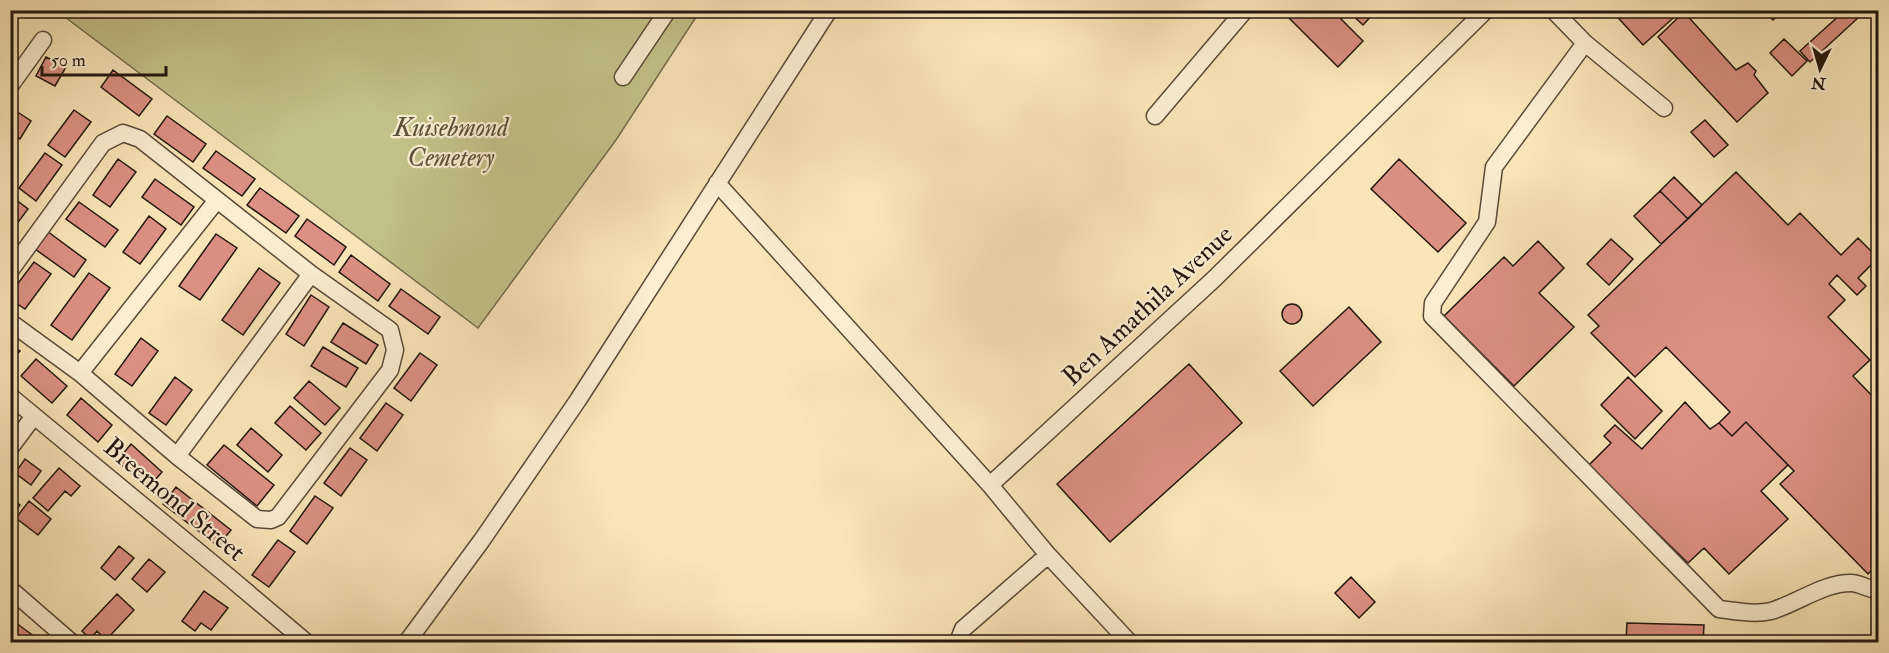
<svg xmlns="http://www.w3.org/2000/svg" width="1889" height="653" viewBox="0 0 1889 653" font-family="'IM FELL Double Pica',serif">
<rect width="100%" height="100%" fill="#f9e5b8"/>
<filter id="stains"><feTurbulence type="fractalNoise" baseFrequency=".00333" numOctaves="4"/><feColorMatrix values="0 0 0 0 .2 0 0 0 0 .09 0 0 0 0 .02 0 0 0 .5 -.17"/></filter>
<radialGradient id="worn" r=".72"><stop offset=".6" stop-color="#630" stop-opacity="0"/><stop offset="1" stop-color="#630" stop-opacity=".3"/></radialGradient>
<path fill="#c4c28a" stroke="#736c4c" stroke-width="1.5" d="M 57,11 L 700,11 L 616,140 L 478,328 Z"/>
<path fill="#dc9083" stroke="#22160e" stroke-width="1.5" d="M 1289,10 L 1332,10 L 1363,41 L 1338,67 L 1285,14 Z
M 1347,10 L 1377,10 L 1363,25 Z
M 1611,10 L 1682,10 L 1643,45 Z
M 1763,10 L 1783,10 L 1773,20 Z
M 1841,10 L 1853,10 L 1859,17 L 1810,62 L 1800,51 L 1842,13 Z
M 1684,12 L 1736,70 L 1748,63 L 1756,71 L 1754,75 L 1768,93 L 1737,122 L 1658,37 Z
M 1784,39 L 1807,61 L 1792,76 L 1770,53 Z
M 46,57 L 66,67 L 55,86 L 36,76 Z
M 113,70 L 152,99 L 139,116 L 101,87 Z
M 13,109 L 31,121 L 20,139 L 10,133 L 10,112 Z
M 74,110 L 91,122 L 65,157 L 48,145 Z
M 167,116 L 206,144 L 193,162 L 154,134 Z
M 1705,120 L 1728,145 L 1714,157 L 1691,132 Z
M 216,151 L 255,179 L 242,196 L 203,168 Z
M 45,153 L 62,165 L 36,201 L 19,188 Z
M 118,159 L 136,172 L 110,207 L 93,195 Z
M 1399,159 L 1466,223 L 1438,252 L 1371,189 Z
M 1736,172 L 1788,225 L 1800,213 L 1841,255 L 1858,238 L 1878,258 L 1858,278 L 1866,286 L 1857,295 L 1837,275 L 1829,284 L 1845,300 L 1828,317 L 1870,360 L 1853,376 L 1878,402 L 1878,564 L 1868,574 L 1780,484 L 1794,471 L 1746,422 L 1732,436 L 1719,423 L 1730,412 L 1666,347 L 1635,377 L 1591,333 L 1599,326 L 1588,315 Z
M 1674,177 L 1702,205 L 1688,219 L 1660,191 Z
M 155,179 L 194,207 L 181,225 L 142,197 Z
M 260,188 L 299,216 L 286,233 L 247,205 Z
M 1660,191 L 1688,219 L 1661,244 L 1634,216 Z
M 11,196 L 28,209 L 10,233 L 10,198 Z
M 79,202 L 118,230 L 105,247 L 66,219 Z
M 149,216 L 166,229 L 140,264 L 123,252 Z
M 307,219 L 346,247 L 334,265 L 295,236 Z
M 47,231 L 86,260 L 74,277 L 35,249 Z
M 216,234 L 237,248 L 200,300 L 179,286 Z
M 1611,239 L 1633,259 L 1609,285 L 1587,264 Z
M 1538,241 L 1564,268 L 1539,293 L 1574,327 L 1514,386 L 1444,316 L 1504,257 L 1513,266 Z
M 351,255 L 390,284 L 378,301 L 339,272 Z
M 34,262 L 51,274 L 25,309 L 10,299 L 10,294 Z
M 259,268 L 280,283 L 243,335 L 222,320 Z
M 89,273 L 110,288 L 72,340 L 51,325 Z
M 401,289 L 440,317 L 428,334 L 389,306 Z
M 311,295 L 329,307 L 304,346 L 286,334 Z
M1282 314a10 10 0 1 1 20 0a10 10 0 1 1-20 0Z
M 1349,307 L 1381,342 L 1313,406 L 1280,371 Z
M 343,323 L 378,345 L 366,364 L 331,342 Z
M 141,338 L 158,351 L 132,386 L 115,374 Z
M 10,343 L 20,351 L 10,361 Z
M 323,347 L 358,368 L 346,387 L 311,366 Z
M 420,353 L 437,365 L 411,401 L 394,388 Z
M 36,359 L 67,386 L 52,403 L 21,376 Z
M 1189,364 L 1242,423 L 1110,542 L 1057,484 Z
M 175,377 L 192,390 L 166,425 L 149,413 Z
M 1628,377 L 1662,411 L 1635,439 L 1601,405 Z
M 309,381 L 340,408 L 325,425 L 294,398 Z
M 81,398 L 112,425 L 98,442 L 67,415 Z
M 1685,402 L 1710,429 L 1719,423 L 1732,436 L 1746,422 L 1788,465 L 1761,491 L 1788,519 L 1729,574 L 1704,548 L 1688,563 L 1588,466 L 1611,443 L 1604,436 L 1615,425 L 1642,449 Z
M 386,403 L 403,415 L 377,451 L 360,438 Z
M 290,406 L 321,433 L 306,450 L 275,423 Z
M 251,428 L 282,455 L 268,472 L 237,445 Z
M 131,444 L 162,472 L 148,488 L 117,461 Z
M 224,445 L 274,485 L 257,506 L 207,465 Z
M 350,448 L 367,460 L 341,496 L 324,483 Z
M 25,459 L 41,471 L 31,485 L 15,473 Z
M 59,468 L 80,486 L 71,496 L 65,491 L 48,511 L 33,498 Z
M 176,487 L 231,530 L 218,546 L 163,504 Z
M 315,496 L 333,508 L 307,544 L 290,531 Z
M 10,498 L 20,505 L 13,515 L 10,513 Z
M 29,501 L 51,519 L 38,535 L 16,518 Z
M 278,540 L 295,552 L 269,587 L 252,575 Z
M 119,546 L 134,558 L 115,580 L 101,568 Z
M 149,559 L 165,572 L 147,592 L 132,579 Z
M 1351,577 L 1375,602 L 1359,618 L 1335,593 Z
M 204,591 L 228,608 L 211,630 L 201,623 L 195,631 L 182,621 Z
M 117,594 L 134,610 L 106,640 L 97,631 L 90,639 L 82,631 Z
M 16,623 L 42,642 L 10,642 L 10,630 Z
M 1627,623 L 1704,625 L 1703,642 L 1626,642 Z"/>
<g fill="none" stroke-linecap="round" stroke-linejoin="round">
<defs>
<path id="minor" d="M 1553,10 L 1585,43 L 1664,108
M 1585,43 L 1494,167 L 1487,222 L 1433,303 L 1432,316 L 1719,609 C 1736,611 1755,615 1771,611 C 1798,603 1823,583 1851,583 C 1860,583 1869,590 1878,590
M 623,77 L 668,10
M 10,86 L 43,40
M 1155,116 L 1245,10
M 717,183 L 990,485
M 10,271 L 103,143 L 123,133 L 140,139 L 311,274 L 390,330 L 395,350 L 390,370 L 278,517 L 271,520 L 257,519 L 177,456 L 80,373 L 10,322
M 80,373 L 217,200
M 10,396 L 229,577 L 306,642
M 10,448 L 34,416
M 177,456 L 311,274
M 10,589 L 71,642
M 407,642 L 482,540 L 578,400 L 829,10
M 958,642 L 963,629 L 1048,555
M 1129,642 L 1048,555 L 990,485 L 1214,279 L 1486,10"/>
</defs>
<use href="#minor" stroke="#584a38" stroke-width="19"/>
<use href="#minor" stroke="#fbeed1" stroke-width="16"/>
</g>
<g text-anchor="middle" stroke-width="4.5" stroke-linejoin="round" paint-order="stroke">
<g font-size="26" font-style="italic" fill="#5b5239" stroke="#fbeed1">
<text x="451" y="136">Kuisebmond<tspan x="451" dy="30">Cemetery</tspan></text>
</g>
<g font-size="26" fill="#22160e" stroke="#fbeed1">
<text transform="translate(1147 305) rotate(-43)" y="9">Ben Amathila Avenue</text>
<text transform="translate(175 499) rotate(40)" y="9">Breemond Street</text>
</g>
</g>
<rect width="1889" height="653" fill="none" stroke="#f9e5b8" stroke-width="36"/>
<rect x="12" y="12" width="1865" height="629" fill="none" stroke="#22160e" stroke-width="3"/>
<rect x="18" y="18" width="1853" height="617" fill="none" stroke="#22160e" stroke-width="1.5"/>
<g transform="translate(1820 69) rotate(185)" stroke="#fbeed1" stroke-width="4.5" paint-order="stroke">
<path d="M0-4.5L10 22L0 15L-10 22Z" fill="#22160e"/>
<text y="-9" font-size="16" font-weight="bold" text-anchor="middle" fill="#22160e">N</text>
</g>
<path d="M42 66v9h124v-9" fill="none" stroke="#22160e" stroke-width="3"/>
<text x="51" y="66" font-size="18" fill="#22160e" stroke="#fbeed1" stroke-width="4.5" paint-order="stroke">50 m</text>
<rect width="100%" height="100%" filter="url(#stains)"/>
<rect width="100%" height="100%" fill="url(#worn)"/>
</svg>
